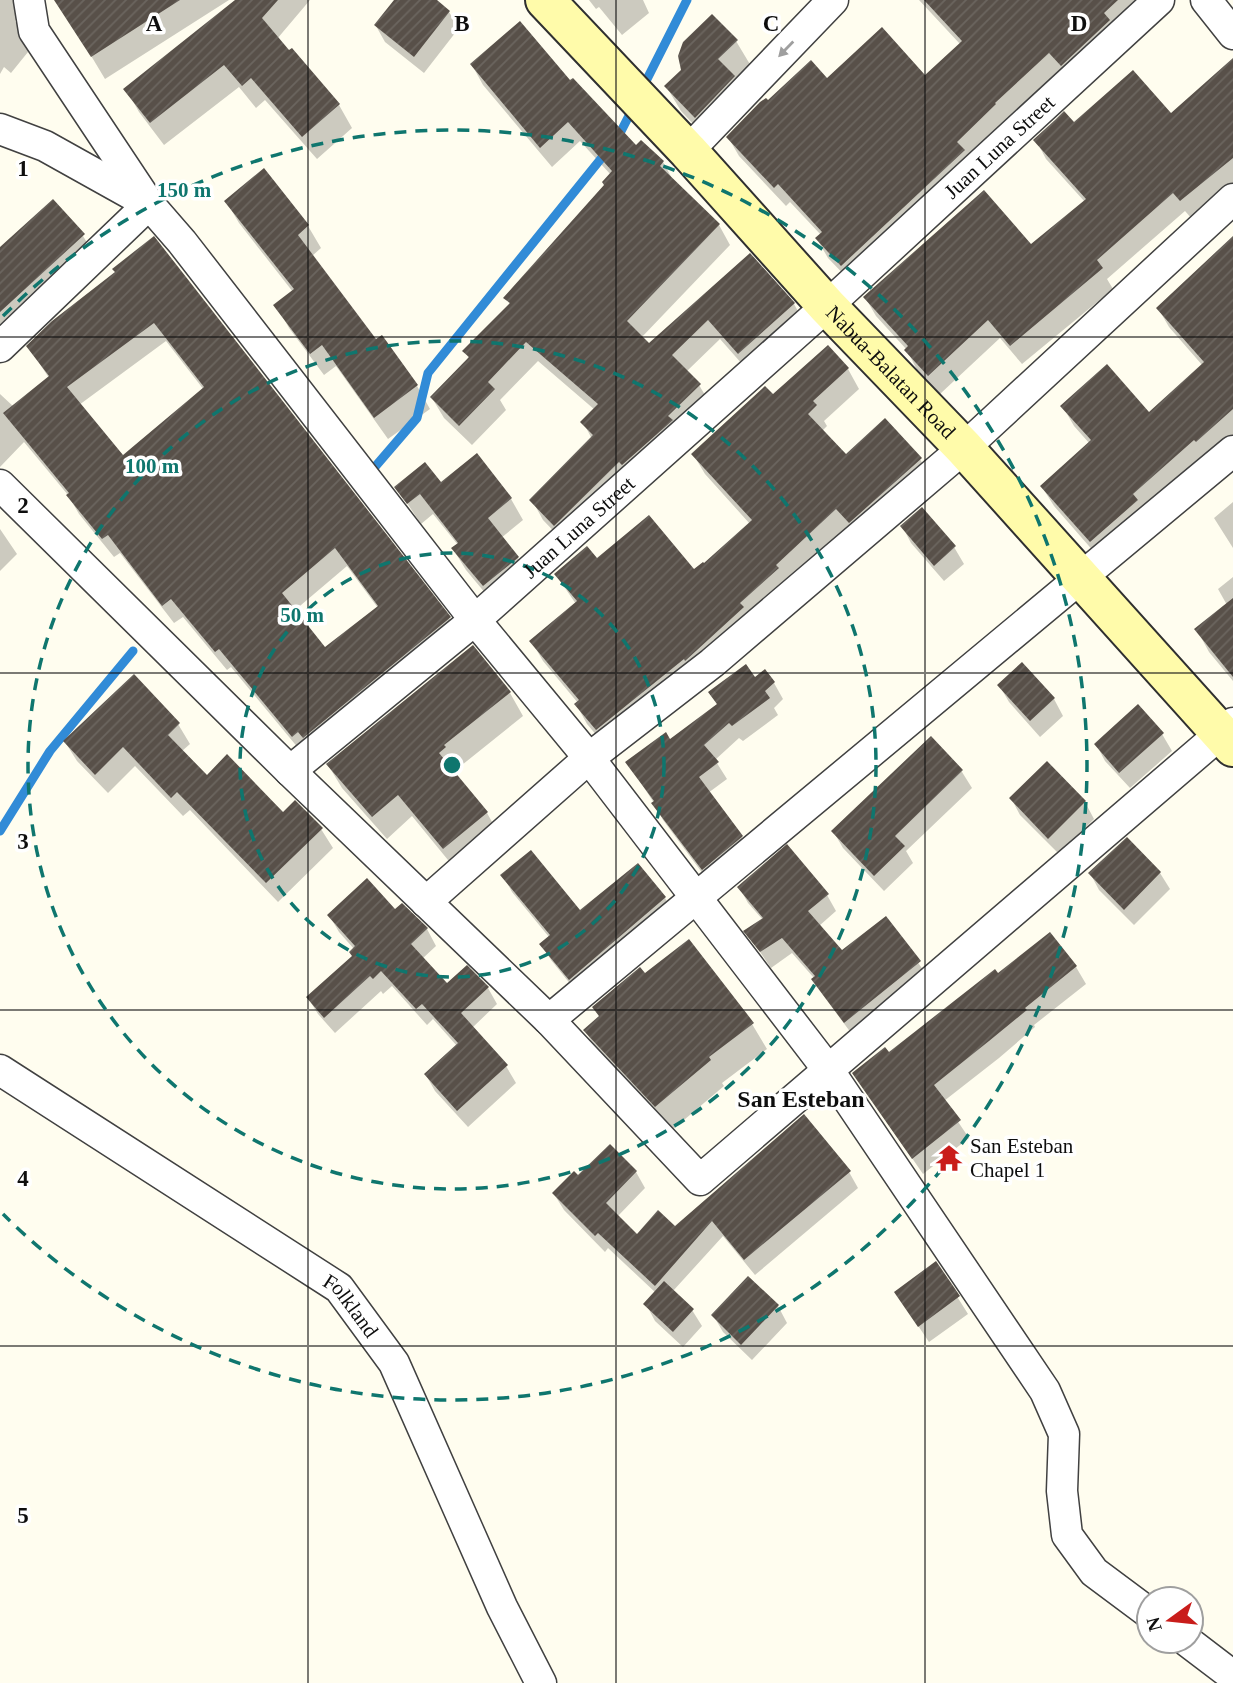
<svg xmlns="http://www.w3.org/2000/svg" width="1233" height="1683" viewBox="0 0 1233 1683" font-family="Georgia,serif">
<defs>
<pattern id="building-hatch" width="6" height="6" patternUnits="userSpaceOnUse" patternTransform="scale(1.75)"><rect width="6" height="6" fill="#585049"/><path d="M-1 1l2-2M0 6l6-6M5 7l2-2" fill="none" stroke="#6b655f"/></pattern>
</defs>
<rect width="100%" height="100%" fill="#fffdef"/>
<path fill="#0003" fill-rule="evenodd" d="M 0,0 L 19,0 L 23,8 L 15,21 L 26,40 L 28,52 L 11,73 L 4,67 L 0,74 Z
M 72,0 L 229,0 L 105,79 L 84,44 Z
M 238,0 L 310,0 L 277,39 L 339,105 L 352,128 L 317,159 L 265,100 L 256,108 L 239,87 L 164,145 L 139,112 L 126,89 Z
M 396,0 L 434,0 L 449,12 L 459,28 L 424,73 L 385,42 L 376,26 Z
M 589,0 L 643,0 L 649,13 L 622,35 L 599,7 L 596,9 Z
M 919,0 L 1150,0 L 853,284 L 828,258 L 817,239 L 821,235 L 790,202 L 786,206 L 739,156 L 728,137 L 768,103 L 827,80 L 925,77 L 960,44 Z
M 736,41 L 751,66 L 710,142 L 681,111 L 666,86 Z
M 472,65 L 570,82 L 636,148 L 663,162 L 674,182 L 719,225 L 730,245 L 641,338 L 649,346 L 750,255 L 794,304 L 805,324 L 750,373 L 720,339 L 686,372 L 699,385 L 711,405 L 567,545 L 543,520 L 532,500 L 592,439 L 583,422 L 595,410 L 538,361 L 500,400 L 506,410 L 472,445 L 444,418 L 432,398 L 469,359 L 465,351 L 510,305 L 506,298 L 605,185 L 611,175 L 580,141 L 552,167 L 483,85 Z
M 1233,78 L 1233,187 L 1192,219 L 1185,211 L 1107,279 L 1113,289 L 1022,364 L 1000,338 L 940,394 L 917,370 L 907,350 L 876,316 L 865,297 L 1031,246 L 1085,202 L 1046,159 L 1036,140 L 1074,125 L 1171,116 Z
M 264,171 L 308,226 L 321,248 L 312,256 L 376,341 L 381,337 L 417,386 L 430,409 L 388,439 L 336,366 L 324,375 L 289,328 L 276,305 L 293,292 L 239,223 L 226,201 Z
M 83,236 L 94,254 L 0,341 L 0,255 Z
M 1233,242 L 1233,437 L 1102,561 L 1054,506 L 1042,487 L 1090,444 L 1074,426 L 1063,407 L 1149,415 L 1203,366 L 1169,327 L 1158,308 Z
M 116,273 L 449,618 L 460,637 L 304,755 L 231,667 L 227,670 L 183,617 L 174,623 L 120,553 L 114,557 L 79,514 L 68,495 L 24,442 L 0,467 L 0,394 L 14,407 L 49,378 L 28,346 ZM 166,341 L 204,390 L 123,457 L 79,405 ZM 347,566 L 378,608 L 324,649 L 294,611 Z
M 828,348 L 848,369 L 859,389 L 824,421 L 827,426 L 822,431 L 846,456 L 920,459 L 931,479 L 608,749 L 587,724 L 576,704 L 578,703 L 543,661 L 532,642 L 576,604 L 556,575 L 597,561 L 694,572 L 704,566 L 750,524 L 705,474 L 693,454 L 773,397 Z
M 476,455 L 511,499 L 523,520 L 501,538 L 518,558 L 530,579 L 496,606 L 466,570 L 453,549 L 458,545 L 433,514 L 421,524 L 397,488 L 441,484 Z
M 1233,502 L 1233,548 L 1214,518 Z
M 902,526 L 954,547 L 964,564 L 944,581 L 911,543 Z
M 0,529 L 17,554 L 0,571 Z
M 1233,577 L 1233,681 L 1209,652 L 1197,630 L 1227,605 L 1218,589 Z
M 1022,665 L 1054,699 L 1063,716 L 1040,737 L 1009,702 L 999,685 Z
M 754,679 L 774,683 L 783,699 L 774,708 L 778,715 L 743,741 L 739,738 L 715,760 L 727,779 L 708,793 L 742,837 L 751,853 L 712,886 L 663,820 L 654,803 L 628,763 L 670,741 L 718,706 L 710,693 Z
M 510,693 L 523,716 L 457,769 L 458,771 L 454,774 L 487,813 L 500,836 L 457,871 L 412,816 L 387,839 L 342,788 L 328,765 Z
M 178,724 L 190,744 L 182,751 L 207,777 L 283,814 L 321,829 L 333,848 L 278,902 L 190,810 L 183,816 L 135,766 L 108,793 L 77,761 L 65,742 Z
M 1162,734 L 1172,751 L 1130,788 L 1105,761 L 1096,744 Z
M 931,738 L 962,772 L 972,788 L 906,851 L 913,863 L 884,891 L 843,848 L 833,831 Z
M 1047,763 L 1085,802 L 1094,819 L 1059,854 L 1020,815 L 1011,798 Z
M 638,865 L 665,898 L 675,915 L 580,996 L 551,960 L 541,944 L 549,937 L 512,892 L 503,875 L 579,912 Z
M 1090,873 L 1160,873 L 1170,889 L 1134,925 L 1099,890 Z
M 739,887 L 827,895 L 836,911 L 819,926 L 842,952 L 886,918 L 929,978 L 854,1037 L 823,995 L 814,978 L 792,953 L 771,968 L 746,931 L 763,920 L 748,903 Z
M 395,912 L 427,929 L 436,946 L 422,959 L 447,986 L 488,988 L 497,1004 L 472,1028 L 506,1066 L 516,1083 L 468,1127 L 435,1091 L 426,1075 L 457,1046 L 433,1019 L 427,1025 L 392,986 L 383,994 L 381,991 L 335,1033 L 318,1014 L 308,998 L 354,957 L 354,949 L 339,932 L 329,915 Z
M 1050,934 L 1076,967 L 1086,984 L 1034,1025 L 1035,1027 L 999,1058 L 944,1101 L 969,1138 L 923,1174 L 854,1074 L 888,1054 L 998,975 Z
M 644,975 L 752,1024 L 767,1049 L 722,1083 L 724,1086 L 671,1131 L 599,1055 L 585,1030 L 600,1018 L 594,1008 Z
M 636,1172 L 645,1188 L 617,1217 L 637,1237 L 675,1228 L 849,1172 L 858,1188 L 755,1275 L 723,1236 L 673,1291 L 692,1310 L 702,1326 L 683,1347 L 655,1321 L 646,1304 L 656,1293 L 608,1248 L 605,1252 L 564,1210 L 554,1194 L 578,1178 Z
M 936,1263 L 968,1314 L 929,1342 L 896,1293 Z
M 748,1278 L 778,1306 L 787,1323 L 752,1360 L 723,1332 L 713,1315 Z"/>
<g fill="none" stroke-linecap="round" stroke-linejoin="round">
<path stroke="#318bd7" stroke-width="9" d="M 642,89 L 687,0
M 617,139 L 633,108
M 374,468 L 417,418 L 428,373 L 608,150
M 0,831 L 50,751 L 133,651"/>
</g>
<path fill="url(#building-hatch)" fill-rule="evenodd" d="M 54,0 L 180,0 L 91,57 Z
M 235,0 L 278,0 L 262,18 L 289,50 L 292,48 L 340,104 L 302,137 L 251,78 L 242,86 L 224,65 L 150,123 L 123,89 Z
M 394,0 L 437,0 L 450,11 L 414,57 L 374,25 Z
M 924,0 L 1118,0 L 1104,13 L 1110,20 L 1061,66 L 1049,53 L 995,103 L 996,104 L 957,142 L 965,150 L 841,266 L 815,238 L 822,232 L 778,184 L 774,188 L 726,137 L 760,102 L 766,98 L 768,100 L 811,60 L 827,78 L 882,27 L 925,75 L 962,41 Z
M 712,14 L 738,40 L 718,59 L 735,76 L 695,118 L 664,86 L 681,70 L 678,56 L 683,42 Z
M 520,21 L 570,80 L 573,78 L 636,145 L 641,140 L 664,161 L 660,166 L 720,224 L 627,321 L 649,343 L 750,253 L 795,303 L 738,354 L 708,320 L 672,355 L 701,384 L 668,416 L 673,420 L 622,465 L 619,462 L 554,526 L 529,500 L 593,435 L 580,422 L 598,404 L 526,342 L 488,382 L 495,389 L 459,426 L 430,397 L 469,357 L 462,351 L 510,303 L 503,298 L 604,185 L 602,182 L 612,171 L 568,122 L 540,148 L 470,64 Z
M 1233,58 L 1233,158 L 1180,201 L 1173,193 L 1097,260 L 1103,268 L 1010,346 L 988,320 L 928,376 L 904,350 L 908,346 L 863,297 L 984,190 L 1031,244 L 1086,199 L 1033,140 L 1055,120 L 1064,111 L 1074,122 L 1133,70 L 1171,113 Z
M 264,168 L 309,225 L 298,235 L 376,339 L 382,335 L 418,385 L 374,418 L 322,345 L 310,354 L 273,305 L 294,289 L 224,201 Z
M 53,199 L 85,234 L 0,312 L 0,247 Z
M 154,236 L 451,617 L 303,738 L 298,732 L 292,737 L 219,649 L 215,652 L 171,599 L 162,606 L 108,535 L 102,539 L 66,495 L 69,493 L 3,413 L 49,376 L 26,346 L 52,321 L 115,272 L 112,269 ZM 154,323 L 204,387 L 123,455 L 67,387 ZM 335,548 L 378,606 L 325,647 L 282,593 Z
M 1233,236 L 1233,409 L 1196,442 L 1194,440 L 1133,494 L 1138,500 L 1090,542 L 1040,486 L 1091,440 L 1060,406 L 1107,364 L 1149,412 L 1204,362 L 1156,308 Z
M 828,345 L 849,368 L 813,401 L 817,405 L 808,414 L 846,454 L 885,418 L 922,458 L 849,523 L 836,509 L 776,565 L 779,568 L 740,603 L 744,607 L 685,661 L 684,659 L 596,730 L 574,704 L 579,700 L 529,641 L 577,601 L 554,574 L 587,546 L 597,558 L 649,515 L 694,569 L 703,562 L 704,563 L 752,520 L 691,454 L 765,386 L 773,394 Z
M 477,453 L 512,498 L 488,518 L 519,557 L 483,586 L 451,548 L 458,543 L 420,494 L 407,504 L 394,487 L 425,462 L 441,482 Z
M 922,507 L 956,546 L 934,566 L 900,526 Z
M 1233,598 L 1233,677 L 1194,629 Z
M 473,645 L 511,692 L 444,745 L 446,747 L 439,753 L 488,812 L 443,849 L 398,795 L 372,817 L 326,764 Z
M 1022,662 L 1055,698 L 1030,721 L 997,685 Z
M 746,664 L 755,677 L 765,669 L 775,682 L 765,691 L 770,698 L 732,726 L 729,723 L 704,745 L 719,762 L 699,777 L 743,836 L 702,870 L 651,803 L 654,801 L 625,762 L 666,732 L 670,739 L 717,704 L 708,692 Z
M 134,674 L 180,723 L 168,735 L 207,775 L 227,754 L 283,812 L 295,800 L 323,828 L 266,883 L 177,792 L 171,798 L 123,747 L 95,775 L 63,741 Z
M 1138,704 L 1164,733 L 1119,773 L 1094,744 Z
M 931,736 L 963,770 L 895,836 L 905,846 L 874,876 L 831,831 Z
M 1047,761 L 1086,801 L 1048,839 L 1009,798 Z
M 1127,837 L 1161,872 L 1124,910 L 1088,873 Z
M 787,844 L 829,894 L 808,911 L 842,950 L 886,916 L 921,961 L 844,1023 L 811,979 L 815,976 L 782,938 L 760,952 L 743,931 L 763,918 L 737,887 Z
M 531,850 L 580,910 L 638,863 L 666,897 L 569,980 L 539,944 L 550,935 L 500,875 Z
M 367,878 L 395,909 L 402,903 L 428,928 L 411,944 L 447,983 L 467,965 L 489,987 L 461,1013 L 508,1065 L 457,1111 L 424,1074 L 458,1043 L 422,1004 L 416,1009 L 381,971 L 373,979 L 370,976 L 324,1018 L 306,997 L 352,956 L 349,952 L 355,946 L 327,915 Z
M 1050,932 L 1077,966 L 1025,1008 L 1027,1010 L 989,1041 L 934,1085 L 961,1120 L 912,1159 L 852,1073 L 885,1047 L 889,1052 L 995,969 L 998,973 Z
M 689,939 L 754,1023 L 709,1057 L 711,1060 L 655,1107 L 583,1030 L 599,1016 L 592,1007 L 640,967 L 645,973 Z
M 804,1114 L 851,1171 L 744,1260 L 712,1221 L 655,1286 L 598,1233 L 595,1236 L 552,1193 L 574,1171 L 578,1175 L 610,1144 L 637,1171 L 606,1203 L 637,1234 L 658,1210 L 675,1226 Z
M 936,1261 L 960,1296 L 918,1327 L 894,1292 Z
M 748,1276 L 779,1305 L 741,1345 L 711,1315 Z
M 664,1281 L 694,1309 L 673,1332 L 643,1304 Z"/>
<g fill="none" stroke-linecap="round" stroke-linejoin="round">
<defs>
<g id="minor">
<path d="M 29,0 L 34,31 L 149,204 L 182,242 L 475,620 L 589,758 L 829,1071 L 1045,1391 L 1064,1434 L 1062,1491 L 1067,1535 L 1094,1572 L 1149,1613"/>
<path d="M 1206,0 L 1233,34"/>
<path d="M 0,129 L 45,146 L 149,204 L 0,347"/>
<path d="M 688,151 L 833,0"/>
<path d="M 0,485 L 290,771 L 549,1020 L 700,1180 L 1233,723"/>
<path id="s1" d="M 290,771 L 475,620 L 827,306 L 1159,0"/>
<path d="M 426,902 L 589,758 L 712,663 L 964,448 L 1233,199"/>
<path d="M 549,1020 L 1233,451"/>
<path id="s2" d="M 0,1070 L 339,1288 L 394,1363 L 502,1607 L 541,1683"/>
<path d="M 1187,1641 L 1233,1676"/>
</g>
<g id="secondary">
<path id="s3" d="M 545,0 L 688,151 L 827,306 L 964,448 L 1233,747"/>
</g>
</defs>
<use href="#minor" stroke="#414141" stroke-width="33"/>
<use href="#secondary" stroke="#303030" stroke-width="42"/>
<use href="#minor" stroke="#fff" stroke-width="30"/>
<use href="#secondary" stroke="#fffbaa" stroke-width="38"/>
</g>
<defs><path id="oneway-solid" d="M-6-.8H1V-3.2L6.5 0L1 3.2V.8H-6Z" transform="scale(1.75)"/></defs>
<use fill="#9f9f9f" href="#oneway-solid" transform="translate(786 49) rotate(134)"/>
<path fill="none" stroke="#0e0e0e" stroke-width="2" stroke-opacity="0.55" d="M 308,0 L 308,1683M 616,0 L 616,1683M 925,0 L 925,1683M 0,337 L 1233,337M 0,673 L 1233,673M 0,1010 L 1233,1010M 0,1346 L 1233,1346"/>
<g fill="none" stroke="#0f766e" stroke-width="3.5" stroke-dasharray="12 9">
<circle cx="452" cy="765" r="212"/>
<circle cx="452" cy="765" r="424"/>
<path d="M3 316A635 635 0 1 1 3 1214"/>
</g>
<defs>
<symbol id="temple-bare" viewBox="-9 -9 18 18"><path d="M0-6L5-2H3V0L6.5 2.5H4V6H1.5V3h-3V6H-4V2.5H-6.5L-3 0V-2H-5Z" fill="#c91d1b" stroke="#fff" stroke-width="2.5" paint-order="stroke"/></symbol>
</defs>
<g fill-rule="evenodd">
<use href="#temple-bare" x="930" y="1139" width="38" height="38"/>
</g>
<g text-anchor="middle" stroke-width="7" stroke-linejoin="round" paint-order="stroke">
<g font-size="21" fill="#0e0e0e" stroke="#fff">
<text dy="7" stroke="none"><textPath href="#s1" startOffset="945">Juan Luna Street</textPath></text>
<text dy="7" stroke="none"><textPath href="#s3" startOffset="508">Nabua-Balatan Road</textPath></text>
<text dy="7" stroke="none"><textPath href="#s1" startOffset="378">Juan Luna Street</textPath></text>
<text dy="7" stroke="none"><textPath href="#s2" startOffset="424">Folkland</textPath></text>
</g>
<g font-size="21" fill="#0e0e0e" stroke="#fff" text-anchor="start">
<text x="970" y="1153">San Esteban<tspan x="970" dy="24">Chapel 1</tspan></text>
</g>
<g font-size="24" font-weight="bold" fill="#0e0e0e" stroke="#fff">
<text x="801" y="1107">San Esteban</text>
</g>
</g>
<g font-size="23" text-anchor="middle" font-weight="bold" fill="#0e0e0e" stroke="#fff" stroke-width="7" stroke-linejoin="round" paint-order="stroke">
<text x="154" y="31">A</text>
<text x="462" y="31">B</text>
<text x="771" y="31">C</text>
<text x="1079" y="31">D</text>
<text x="23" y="176">1</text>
<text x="23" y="513">2</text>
<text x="23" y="849">3</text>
<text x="23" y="1186">4</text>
<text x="23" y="1523">5</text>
</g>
<circle cx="452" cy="765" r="10" fill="#0f766e" stroke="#fff" stroke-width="3.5"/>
<g font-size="21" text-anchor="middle" font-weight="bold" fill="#0f766e" stroke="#fff" stroke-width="7" stroke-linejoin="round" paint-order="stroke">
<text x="184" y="197">150 m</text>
<text x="152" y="473">100 m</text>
<text x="302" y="622">50 m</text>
</g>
<g transform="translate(1170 1620) rotate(255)"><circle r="33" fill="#ffffff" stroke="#9f9f9f" stroke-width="2"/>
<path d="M0-5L12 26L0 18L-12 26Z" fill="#c91d1b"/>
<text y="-10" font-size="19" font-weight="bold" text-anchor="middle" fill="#0e0e0e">N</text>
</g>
</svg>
